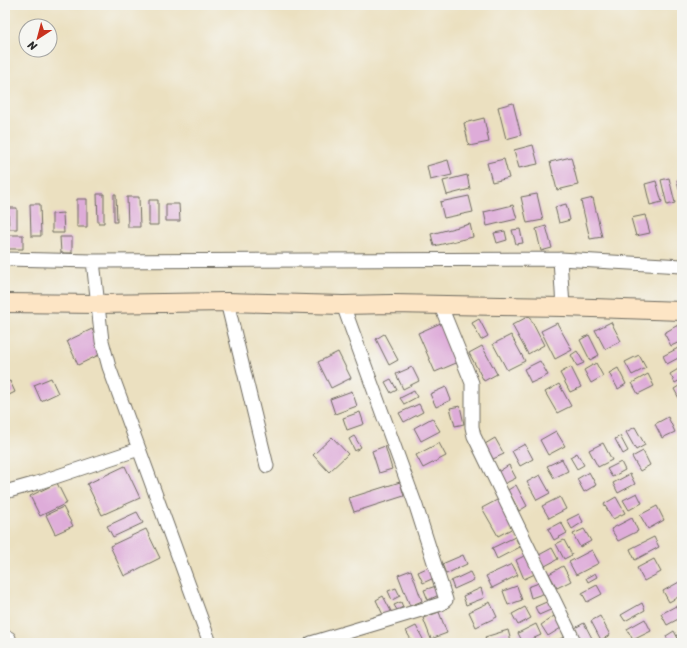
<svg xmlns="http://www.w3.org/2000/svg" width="687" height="648" viewBox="0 0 687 648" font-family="Sriracha,sans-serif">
<rect width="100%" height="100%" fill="#f6f6f2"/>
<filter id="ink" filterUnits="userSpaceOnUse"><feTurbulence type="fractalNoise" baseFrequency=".025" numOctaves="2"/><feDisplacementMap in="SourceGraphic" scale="8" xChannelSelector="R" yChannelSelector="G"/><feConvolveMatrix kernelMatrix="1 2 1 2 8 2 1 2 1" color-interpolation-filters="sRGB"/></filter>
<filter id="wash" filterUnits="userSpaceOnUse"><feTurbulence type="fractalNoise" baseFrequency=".012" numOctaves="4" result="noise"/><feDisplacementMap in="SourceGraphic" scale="16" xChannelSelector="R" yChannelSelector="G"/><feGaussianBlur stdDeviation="0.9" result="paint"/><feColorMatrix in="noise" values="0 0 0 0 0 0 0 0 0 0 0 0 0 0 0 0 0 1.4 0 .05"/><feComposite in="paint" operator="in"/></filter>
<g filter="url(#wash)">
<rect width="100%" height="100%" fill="#ebe0c0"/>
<g id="blocks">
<path fill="#deacd9" d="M 513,103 L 521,135 L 506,139 L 498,107 Z
M 484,118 L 489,142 L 469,146 L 464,123 Z
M 533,145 L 538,164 L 519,168 L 514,150 Z
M 571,157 L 578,185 L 557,190 L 550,162 Z
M 504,159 L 509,178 L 492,182 L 487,163 Z
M 448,160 L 452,175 L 430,180 L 427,166 Z
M 467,175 L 470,189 L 447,195 L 443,181 Z
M 669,178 L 675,203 L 667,205 L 661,180 Z
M 682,179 L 682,197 L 681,197 L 677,180 Z
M 656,181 L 662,202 L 650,205 L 645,184 Z
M 97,194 L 104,194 L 104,223 L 98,223 Z
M 114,194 L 116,194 L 117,222 L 114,222 Z
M 537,194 L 543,220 L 527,223 L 521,197 Z
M 469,196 L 473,212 L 444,218 L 440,202 Z
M 127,197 L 139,197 L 140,227 L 128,227 Z
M 593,198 L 602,237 L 590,239 L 581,201 Z
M 77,199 L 87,199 L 87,227 L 77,227 Z
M 149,200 L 158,200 L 158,225 L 149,225 Z
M 30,204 L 40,204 L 41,236 L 31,236 Z
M 166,204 L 179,204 L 180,221 L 166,221 Z
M 566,204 L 570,220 L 559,223 L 555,207 Z
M 513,205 L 517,219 L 487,226 L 484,212 Z
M 8,208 L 17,208 L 17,229 L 9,229 Z
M 63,213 L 64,233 L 52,233 L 52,214 Z
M 645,215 L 650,233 L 636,236 L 631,218 Z
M 470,224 L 473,237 L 434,246 L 431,234 Z
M 546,226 L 552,248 L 541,251 L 536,229 Z
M 520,229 L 523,243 L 516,244 L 512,230 Z
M 505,231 L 507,240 L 497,243 L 494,233 Z
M 6,235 L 23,235 L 23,249 L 6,249 Z
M 60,237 L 72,237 L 72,253 L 61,253 Z
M 529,316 L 544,345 L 528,354 L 512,325 Z
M 479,319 L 488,336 L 481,340 L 472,323 Z
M 443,322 L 461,361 L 435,372 L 418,333 Z
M 611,322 L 621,341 L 605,349 L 595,330 Z
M 557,323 L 572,350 L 555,359 L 541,331 Z
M 678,325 L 682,333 L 682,341 L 671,346 L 664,333 Z
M 92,329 L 103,353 L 78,365 L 67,341 Z
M 384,334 L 398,360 L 389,365 L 376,339 Z
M 511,335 L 525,361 L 507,370 L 493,344 Z
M 589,335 L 599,355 L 590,360 L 580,340 Z
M 482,346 L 497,374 L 484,381 L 469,353 Z
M 678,348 L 682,356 L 667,364 L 663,356 Z
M 577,351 L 584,363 L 577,366 L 571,355 Z
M 338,352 L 351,378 L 331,388 L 318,362 Z
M 639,355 L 646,368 L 632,375 L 625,362 Z
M 540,361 L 548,375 L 531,383 L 524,369 Z
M 596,363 L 603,376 L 591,383 L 584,370 Z
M 412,367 L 419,381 L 403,389 L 396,374 Z
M 571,367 L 581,387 L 570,392 L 560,373 Z
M 618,368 L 626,384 L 618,389 L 609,373 Z
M 680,368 L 682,371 L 682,379 L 675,383 L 670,374 Z
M 648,374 L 654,386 L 638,394 L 632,383 Z
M 51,378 L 58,393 L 41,401 L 34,385 Z
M 391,379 L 397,390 L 391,393 L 385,382 Z
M 10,381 L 15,392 L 5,397 L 5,383 Z
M 559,384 L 571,406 L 557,413 L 545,392 Z
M 682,384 L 682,404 L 674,389 Z
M 446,387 L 451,400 L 436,407 L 430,394 Z
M 352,391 L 357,406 L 335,414 L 330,399 Z
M 414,391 L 417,397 L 404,404 L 400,398 Z
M 419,404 L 423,412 L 404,422 L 399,413 Z
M 460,406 L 464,424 L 455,426 L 450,408 Z
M 360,412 L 364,424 L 347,430 L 343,418 Z
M 668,417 L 675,432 L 662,438 L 655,424 Z
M 432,418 L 440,431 L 421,441 L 414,428 Z
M 635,427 L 645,445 L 636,450 L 626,432 Z
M 556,431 L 565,446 L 548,455 L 540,440 Z
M 354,436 L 361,447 L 355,451 L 349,439 Z
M 620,436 L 628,451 L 623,454 L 615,439 Z
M 332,437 L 348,454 L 329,472 L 313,455 Z
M 495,438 L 504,454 L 493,459 L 485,444 Z
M 439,443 L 446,456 L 423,468 L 416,455 Z
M 603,443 L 612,460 L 598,467 L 589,450 Z
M 525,444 L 533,459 L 520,466 L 512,451 Z
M 385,446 L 392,469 L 379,473 L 372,451 Z
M 643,451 L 650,465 L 640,471 L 632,457 Z
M 577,453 L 584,465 L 577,469 L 570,457 Z
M 562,459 L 568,471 L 554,478 L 547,466 Z
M 621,462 L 625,470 L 612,477 L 607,469 Z
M 509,465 L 516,478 L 504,484 L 498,472 Z
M 125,466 L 140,498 L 102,515 L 87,484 Z
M 589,472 L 596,485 L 584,492 L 577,479 Z
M 630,474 L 635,484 L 618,493 L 613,483 Z
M 540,475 L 550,493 L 537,500 L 527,482 Z
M 400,482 L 404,496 L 354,512 L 349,498 Z
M 57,483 L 67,503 L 40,516 L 30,496 Z
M 516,485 L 527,506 L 519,511 L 508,490 Z
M 637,493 L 642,503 L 629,510 L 623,500 Z
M 560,497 L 566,509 L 549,518 L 542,506 Z
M 616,497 L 625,513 L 613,519 L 604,504 Z
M 499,499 L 515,527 L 498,536 L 482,508 Z
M 657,506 L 664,520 L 648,529 L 640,515 Z
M 63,507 L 73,526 L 55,534 L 46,515 Z
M 137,512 L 143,523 L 113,537 L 107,526 Z
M 579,514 L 583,522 L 572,529 L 567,520 Z
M 632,518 L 638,531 L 618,541 L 611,529 Z
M 561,522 L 567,533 L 554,540 L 548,529 Z
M 146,529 L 160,558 L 124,576 L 110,546 Z
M 584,529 L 591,541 L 580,547 L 573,534 Z
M 515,537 L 520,547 L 497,559 L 492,548 Z
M 654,537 L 659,547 L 635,560 L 630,549 Z
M 564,540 L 572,555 L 564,559 L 556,544 Z
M 552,548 L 558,559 L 545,566 L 539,555 Z
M 592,550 L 599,563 L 576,575 L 569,562 Z
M 528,554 L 537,573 L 524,579 L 516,560 Z
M 463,555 L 467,564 L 446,574 L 442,564 Z
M 654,559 L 661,572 L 644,581 L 637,568 Z
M 512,564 L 518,575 L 492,588 L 486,576 Z
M 431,566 L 436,577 L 423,583 L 418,572 Z
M 563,566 L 571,581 L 557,588 L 549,574 Z
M 411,570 L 422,601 L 410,606 L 398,575 Z
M 470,572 L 474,580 L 454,589 L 451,581 Z
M 595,573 L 597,577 L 588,582 L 586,578 Z
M 544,581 L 548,592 L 531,598 L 528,587 Z
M 681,581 L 682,595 L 669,602 L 663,591 Z
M 597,585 L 602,594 L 587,602 L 582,593 Z
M 436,586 L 439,595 L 428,600 L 424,590 Z
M 517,586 L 522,600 L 508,605 L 503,591 Z
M 396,588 L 400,596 L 392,600 L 388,591 Z
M 481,588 L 484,598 L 466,605 L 463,596 Z
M 383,596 L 392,613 L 384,617 L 376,600 Z
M 551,600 L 555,608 L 539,615 L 535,607 Z
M 401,602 L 403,607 L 397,610 L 394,605 Z
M 490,602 L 497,617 L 476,627 L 469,612 Z
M 642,603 L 645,610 L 625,621 L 621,615 Z
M 676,606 L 682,617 L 667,625 L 661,614 Z
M 525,607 L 531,618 L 518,625 L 512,614 Z
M 439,612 L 447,633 L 431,639 L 423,618 Z
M 554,616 L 561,628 L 548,636 L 541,625 Z
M 600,616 L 610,635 L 601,640 L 591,621 Z
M 645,619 L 651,631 L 633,640 L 627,629 Z
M 584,623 L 594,642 L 593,643 L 582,643 L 575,628 Z
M 536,624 L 541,635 L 523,643 L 518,633 Z
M 416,626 L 424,641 L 420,643 L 413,643 L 406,631 Z
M 508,630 L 511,641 L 503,643 L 487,643 L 485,637 Z
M 674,631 L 680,642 L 669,643 L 666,636 Z
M 566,636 L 569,643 L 552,643 Z"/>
</g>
</g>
<g filter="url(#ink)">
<use href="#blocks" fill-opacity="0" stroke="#6e6a5f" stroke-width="1"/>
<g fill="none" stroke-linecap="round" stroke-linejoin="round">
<defs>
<path id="minor" d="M 5,259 L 93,261 L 560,259 L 682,266
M 560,259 L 563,307
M 93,261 L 102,341 L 109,367 L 210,643
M 227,302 L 267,466
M 440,304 L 472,383 L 472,427 L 474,436 L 575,643
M 5,492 L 37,483 L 139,449
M 5,640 L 9,638
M 311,643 L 441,604 L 446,600 L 416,506 L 343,305"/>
<path id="secondary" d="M 5,303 L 98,304 L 227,302 L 343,305 L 392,304 L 563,307 L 682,311"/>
</defs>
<use href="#minor" stroke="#6e6a5f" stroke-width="15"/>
<use href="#secondary" stroke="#6e6a5f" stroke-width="20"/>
<use href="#minor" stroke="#fff" stroke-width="13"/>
<use href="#secondary" stroke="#fde5c5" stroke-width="18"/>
</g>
</g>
<rect width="687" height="648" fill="none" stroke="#f6f6f2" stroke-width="20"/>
<g transform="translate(38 38) rotate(216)"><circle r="19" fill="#f6f6f2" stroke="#a5a5a2"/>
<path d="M0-3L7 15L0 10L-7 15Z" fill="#c8321e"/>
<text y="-6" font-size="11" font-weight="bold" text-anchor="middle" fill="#2b2b2b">N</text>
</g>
</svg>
